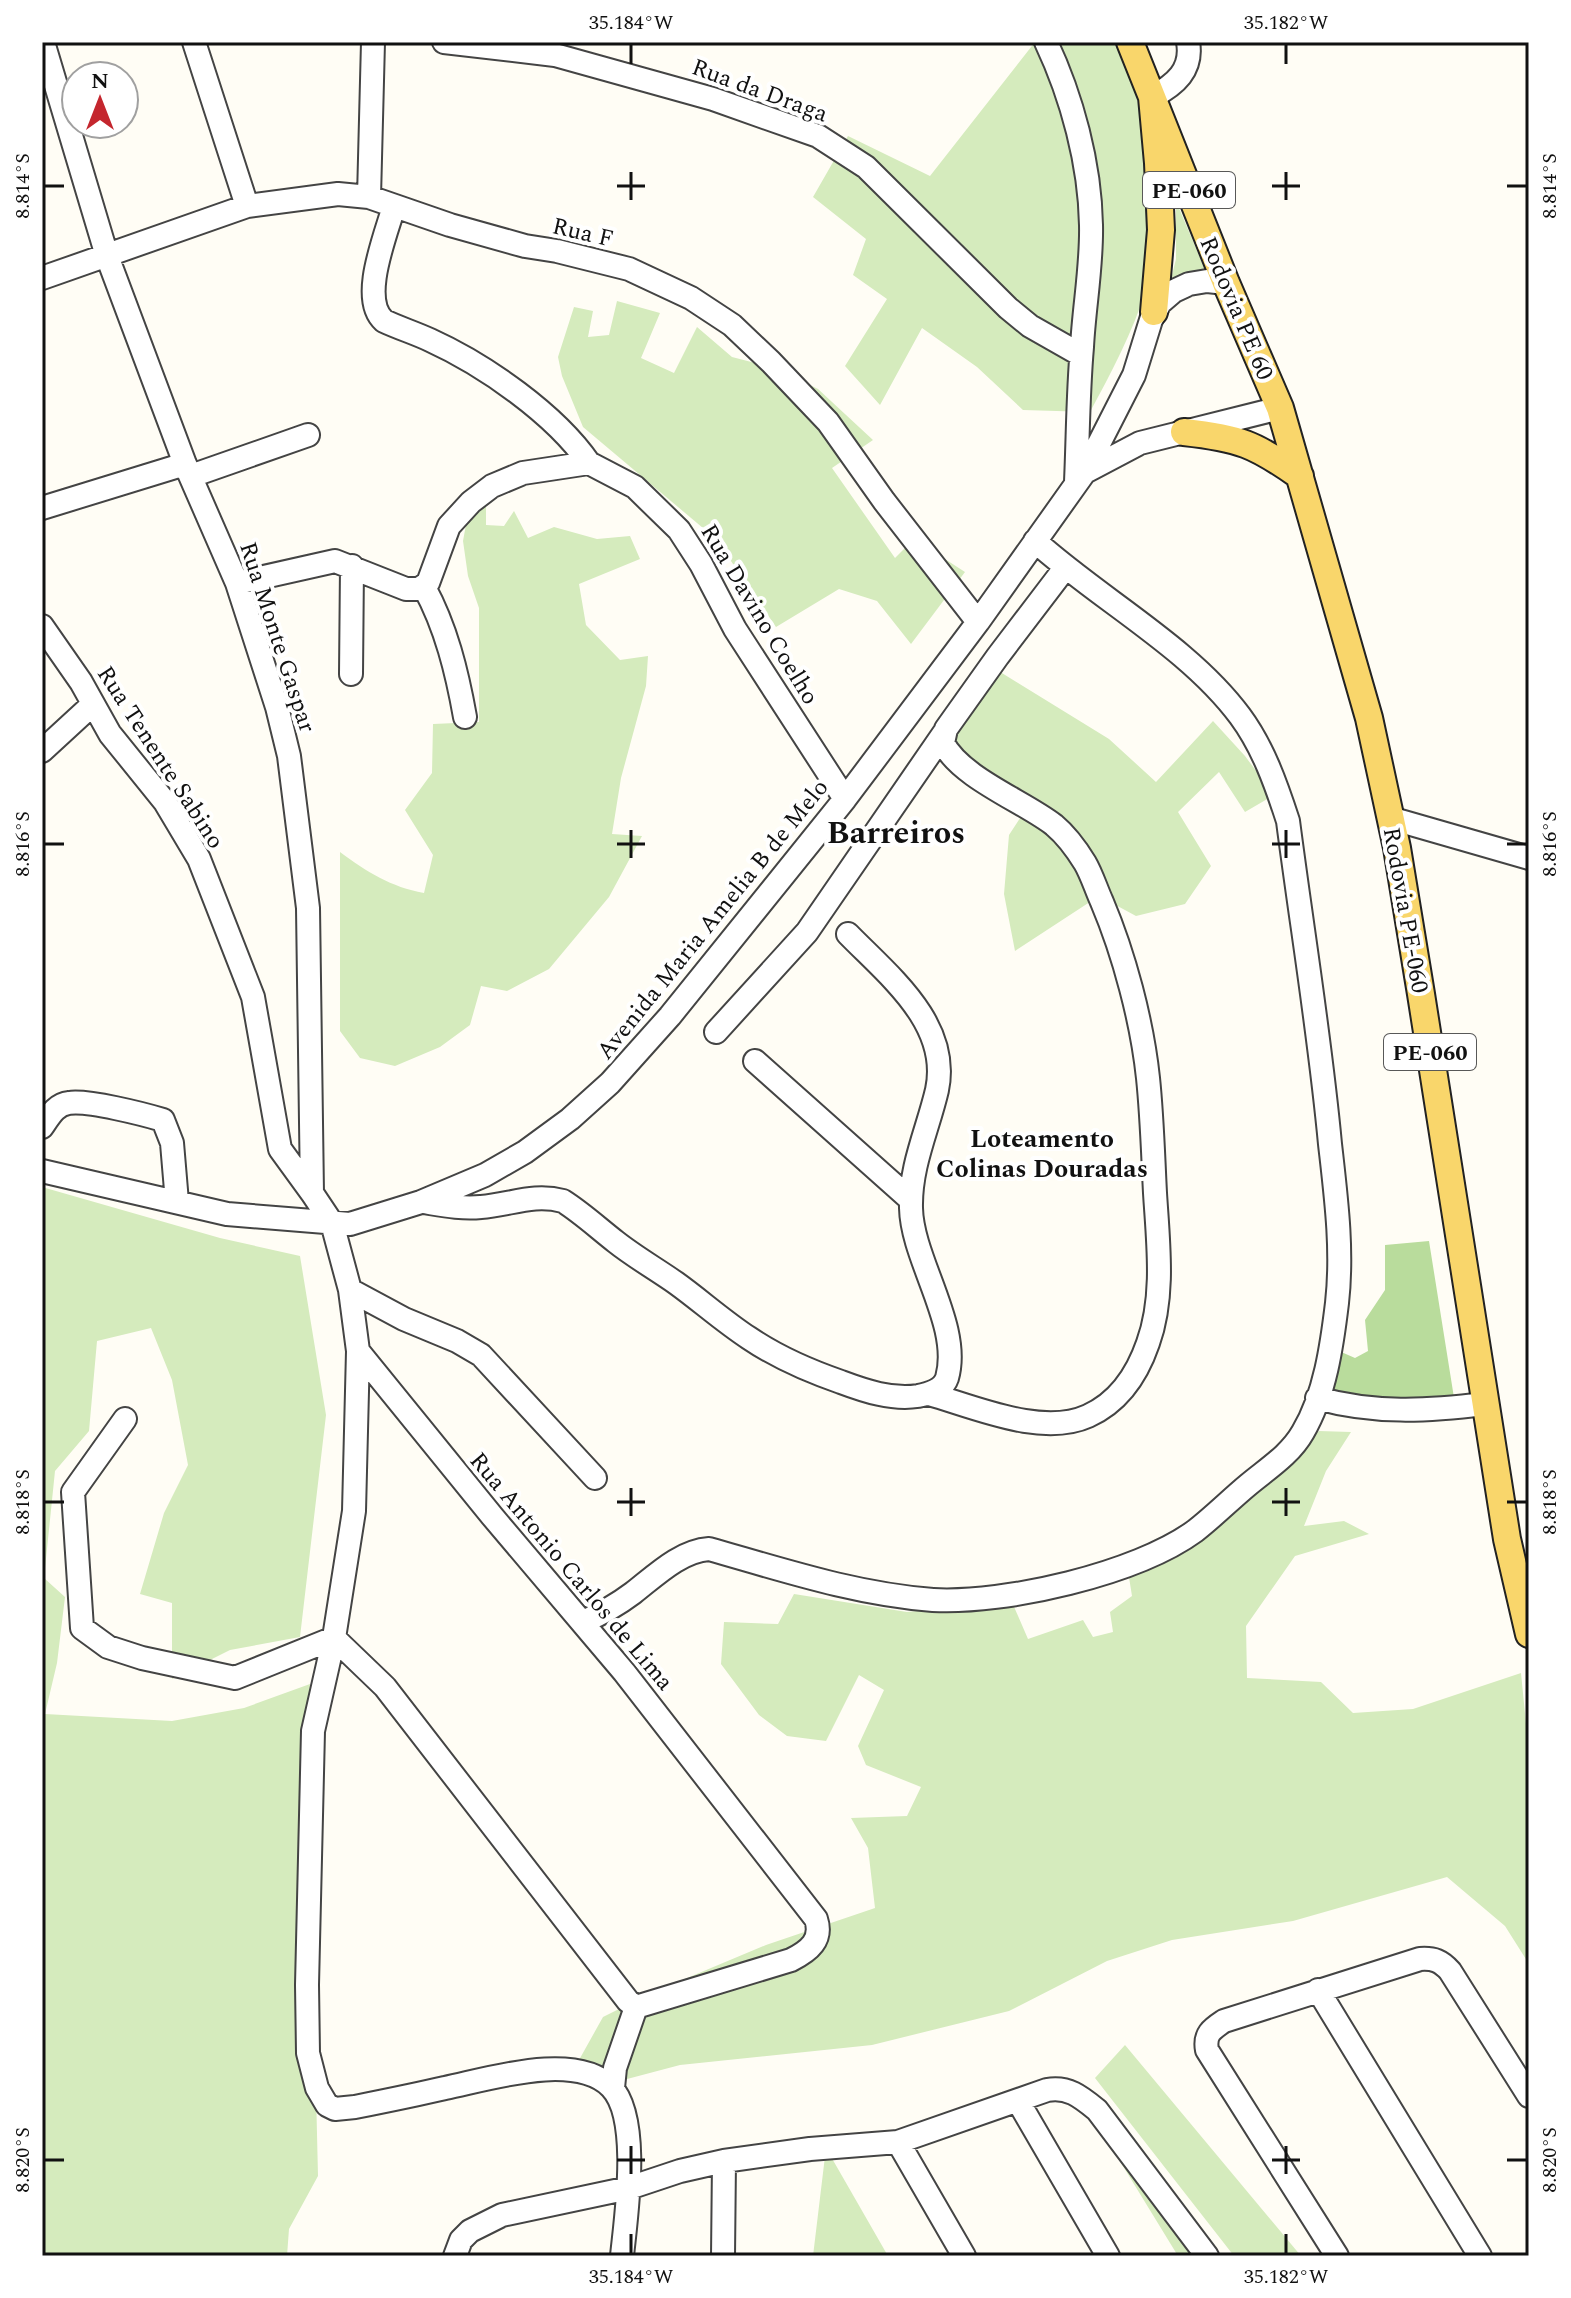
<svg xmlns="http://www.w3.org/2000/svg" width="1571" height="2298" viewBox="0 0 1571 2298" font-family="Spectral,serif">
<rect width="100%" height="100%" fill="#fffdf5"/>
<path fill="#d5ebbd" d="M 1035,42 L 1117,42 C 1124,58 1134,76 1139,93 C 1151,136 1158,247 1146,289 C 1133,332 1111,373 1090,412 L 1023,410 L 977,367 L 922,328 L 880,405 L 845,366 L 887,299 L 853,275 L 866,239 L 813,197 L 848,136 L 930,176 Z
M 1176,201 L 1206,272 L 1190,271 L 1169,287 L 1176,259 Z
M 617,301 L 660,313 L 641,358 L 674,373 L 697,327 L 732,357 L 778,369 L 818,389 L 873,440 L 832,468 L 895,558 L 914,539 L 965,572 L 911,644 L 877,601 L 839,589 L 776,627 L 716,539 L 583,427 L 562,376 L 558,357 L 574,307 L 593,311 L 588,337 L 609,335 Z
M 486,498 L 486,525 L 504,526 L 514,511 L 528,538 L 554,527 L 597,539 L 630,536 L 640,559 L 579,584 L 586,625 L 620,660 L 648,656 L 646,686 L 621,778 L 612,834 L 642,836 L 609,897 L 549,969 L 507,991 L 481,986 L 470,1025 L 440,1047 L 395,1066 L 360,1058 L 340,1031 L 340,852 C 367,872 391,887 424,893 L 433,855 L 405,810 L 432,773 L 433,724 L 479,722 L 479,608 L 468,576 L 463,541 L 467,519 Z
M 997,670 L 1109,739 L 1156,782 L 1213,721 L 1245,756 L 1274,795 L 1245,812 L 1219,772 L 1178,812 L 1211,866 L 1185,904 L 1136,916 L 1099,896 L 1015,951 L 1004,894 L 1009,835 L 1030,803 L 986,777 L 947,740 Z
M 42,1187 L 220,1238 L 300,1256 L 326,1415 L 300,1637 L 230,1650 L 172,1679 L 172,1603 L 140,1594 L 164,1513 L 188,1465 L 172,1380 L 151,1328 L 97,1341 L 89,1431 L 55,1471 L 44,1578 L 65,1597 L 57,1663 L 45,1714 L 172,1721 L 244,1708 L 310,1684 L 297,1878 L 316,2092 L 318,2176 L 289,2229 L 287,2256 L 42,2256 Z
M 1319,1431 L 1351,1432 L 1326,1471 L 1304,1526 L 1344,1521 L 1369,1534 L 1295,1556 L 1246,1626 L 1247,1678 L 1321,1682 L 1353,1713 L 1413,1709 L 1521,1673 L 1529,1754 L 1529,1964 L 1505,1926 L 1447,1877 L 1293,1921 L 1172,1940 L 1107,1961 L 1009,2011 L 872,2045 L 680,2065 L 612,2083 L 579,2060 L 603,2017 L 649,1994 L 766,1945 L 875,1908 L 868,1848 L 851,1818 L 907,1816 L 921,1787 L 866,1765 L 858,1746 L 884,1690 L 859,1675 L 826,1741 L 787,1736 L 759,1715 L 721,1664 L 724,1622 L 778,1624 L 794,1594 L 907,1612 L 1012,1602 L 1028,1639 L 1083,1620 L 1093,1637 L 1113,1632 L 1110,1612 L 1132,1596 L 1128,1571 L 1234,1502 Z
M 1125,2045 L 1301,2256 L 1234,2256 L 1095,2078 Z
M 1088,2109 L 1211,2256 L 1178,2256 Z
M 826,2148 L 888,2256 L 813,2256 Z"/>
<path fill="#b9dc9c" d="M 1429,1241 L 1455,1404 L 1345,1401 L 1332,1389 L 1339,1351 L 1355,1358 L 1368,1351 L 1365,1320 L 1385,1290 L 1385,1245 Z"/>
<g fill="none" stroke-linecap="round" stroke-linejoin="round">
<defs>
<path id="minor" d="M 43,42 L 107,256 L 185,464 L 237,583 L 277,707 L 289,756 L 308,908 L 312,1193 L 332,1223 L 350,1290 L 358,1351 L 492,1516 L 624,1672 L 816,1919 C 823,1940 809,1951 791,1960 L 636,2007
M 194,42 L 247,206
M 444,42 L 555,55 L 713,99 L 818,136 L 866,167 L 1008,308 L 1030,326 L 1081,355
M 1046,42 C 1072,97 1090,164 1091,225 C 1092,266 1084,307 1082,347 C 1078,392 1078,437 1076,482
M 1152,97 C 1175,85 1193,70 1188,42
M 369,197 L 373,42
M 394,206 C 386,235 359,299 384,321 C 399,328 415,333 430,340 C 485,365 555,414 589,463
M 42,278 L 247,206 L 338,194 L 369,197 L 450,225 L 525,246 L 557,251 L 629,269 L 691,298 L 732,325 L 771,362 L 828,422 L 884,501 L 978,622
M 1085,472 L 1140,443 L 1280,408
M 191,476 L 308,435
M 42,508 L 185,464
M 237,583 L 335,561 L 406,589 L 419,589 L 428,583 L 449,526 L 471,502 L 492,486 L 523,473 L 589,463 L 635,487 L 679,530 L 701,564 L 735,629 L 845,799
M 424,587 C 446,627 457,672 465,717
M 42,626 L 81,682 L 110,734 L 165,802 L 199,859 L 253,997 L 280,1149 L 312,1193
M 351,674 L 352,566
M 42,751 L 92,705
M 1390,818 L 1529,858
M 716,1032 L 807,932 L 944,733
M 755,1061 L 911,1200
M 42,1127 C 49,1117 56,1104 69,1103 C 88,1100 143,1114 163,1120 L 172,1143 L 177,1202
M 42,1171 L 227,1214 L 350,1224 L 421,1202 L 485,1175 L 525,1152 L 570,1119 L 610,1083 L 670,1016 L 845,799 L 978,622 L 1084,473 L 1134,375 L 1151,320 L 1160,303 L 1174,291 L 1189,284 L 1207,281 L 1226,283
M 423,1202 C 442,1205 461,1209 481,1207 C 510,1205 533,1193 563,1201 C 582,1213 598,1228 616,1242 C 635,1257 656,1269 676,1283 C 701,1301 723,1321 749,1338 C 777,1357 809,1371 841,1382 C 865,1391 892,1400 918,1396 C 929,1394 943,1390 947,1378 C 962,1326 912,1260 911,1208 C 910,1166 928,1129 937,1090 C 951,1024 889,976 848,934
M 350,1290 L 404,1319 L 457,1341 L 481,1355 L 595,1478
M 358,1351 L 354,1511 L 334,1638 L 313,1731 L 307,1985 L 308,2053 L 317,2088 L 327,2105 L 335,2109 L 355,2107 C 385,2101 415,2095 445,2088 C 489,2079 575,2051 611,2087 C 641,2118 626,2216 622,2256
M 929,1394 C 975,1407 1042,1437 1088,1416 C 1119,1402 1137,1375 1148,1343 C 1165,1296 1158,1242 1155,1193 C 1153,1154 1152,1116 1148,1078 C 1142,1021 1124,954 1102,902 C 1096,889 1092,875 1085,863 C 1077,850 1066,835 1054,825 C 1025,802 961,778 943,743 L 946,729 L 998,656 L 1065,568
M 1317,1398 C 1374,1414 1427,1411 1485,1404
M 125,1419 L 73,1492 L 82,1628 L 108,1647 L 142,1658 L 235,1678 L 334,1638 L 385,1687 L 628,2001 L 636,2007
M 583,1622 C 601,1614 617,1605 633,1593 C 655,1576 680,1551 709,1549 C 783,1570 855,1594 933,1600 C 1005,1604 1136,1574 1195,1531 C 1213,1517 1230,1500 1248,1485 C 1267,1469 1290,1455 1303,1432 C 1325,1395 1332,1345 1337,1303 C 1343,1250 1336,1197 1330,1144 C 1320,1036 1302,929 1288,821 C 1276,784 1263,747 1240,716 C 1189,647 1099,599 1035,541
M 1318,1990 L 1480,2256
M 613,2088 L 615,2068 L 636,2007
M 1018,2101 L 1108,2256
M 898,2142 L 964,2256
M 455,2256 L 461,2240 L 470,2231 L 502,2215 L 629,2188 L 680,2171 L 724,2161 L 810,2149 L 898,2142 L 1047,2090 C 1068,2086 1081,2097 1097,2110 L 1207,2256
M 723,2256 L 724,2161
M 1337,2256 L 1207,2050 C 1204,2034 1212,2029 1224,2021 L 1420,1959 C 1434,1958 1441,1961 1450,1971 L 1529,2096"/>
<path id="major" d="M 1130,42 L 1152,97 L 1158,163 L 1161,230 L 1154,312
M 1152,97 L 1226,283 L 1280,408 L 1369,718 L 1397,848 L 1421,994 L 1507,1539 L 1529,1634
M 1184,432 C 1239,438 1255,444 1300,476"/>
</defs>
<use href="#minor" stroke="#444" stroke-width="26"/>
<use href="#major" stroke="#222" stroke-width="30"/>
<use href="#minor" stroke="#fff" stroke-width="22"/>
<use href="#major" stroke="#f9d66b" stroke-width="26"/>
</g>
<path fill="none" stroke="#111" stroke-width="3" d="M 631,44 L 631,64M 1286,44 L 1286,64M 631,172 L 631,200M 1286,172 L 1286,200M 44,186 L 64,186M 617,186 L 645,186M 1272,186 L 1300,186M 1507,186 L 1527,186M 631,830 L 631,858M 1286,830 L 1286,858M 44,844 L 64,844M 617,844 L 645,844M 1272,844 L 1300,844M 1507,844 L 1527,844M 631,1488 L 631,1516M 1286,1488 L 1286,1516M 44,1502 L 64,1502M 617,1502 L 645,1502M 1272,1502 L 1300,1502M 1507,1502 L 1527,1502M 631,2146 L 631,2174M 1286,2146 L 1286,2174M 44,2160 L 64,2160M 617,2160 L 645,2160M 1272,2160 L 1300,2160M 1507,2160 L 1527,2160M 631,2234 L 631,2254M 1286,2234 L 1286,2254"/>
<g text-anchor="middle" stroke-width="8" stroke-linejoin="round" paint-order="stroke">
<g fill="#fff" stroke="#585858" stroke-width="2">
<rect x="1143" y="172" width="92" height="36" rx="6"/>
<rect x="1384" y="1034" width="92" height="36" rx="6"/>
</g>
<g font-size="22" font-weight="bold" fill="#111">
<text x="1189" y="198">PE-060</text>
<text x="1430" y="1060">PE-060</text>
</g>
<g font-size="24" fill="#111" stroke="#fff">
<text transform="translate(760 90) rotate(20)" y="8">Rua da Draga</text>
<text transform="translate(583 232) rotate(13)" y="8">Rua F</text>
<text transform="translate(1237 308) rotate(67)" y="8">Rodovia PE 60</text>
<text transform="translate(760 614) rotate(59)" y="8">Rua Davino Coelho</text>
<text transform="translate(278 637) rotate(72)" y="8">Rua Monte Gaspar</text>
<text transform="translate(161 757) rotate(57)" y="8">Rua Tenente Sabino</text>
<text transform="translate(1406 910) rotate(80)" y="8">Rodovia PE-060</text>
<text transform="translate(712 919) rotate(-51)" y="8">Avenida Maria Amelia B de Melo</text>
<text transform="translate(572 1571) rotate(50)" y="8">Rua Antonio Carlos de Lima</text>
</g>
<g font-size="26" font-weight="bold" fill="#111" stroke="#fff">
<text x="1042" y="1147">Loteamento<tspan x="1042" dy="30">Colinas Douradas</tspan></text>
</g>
<g font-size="32" font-weight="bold" fill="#111" stroke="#fff">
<text x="896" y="843">Barreiros</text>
</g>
</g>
<rect width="1571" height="2298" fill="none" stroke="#ffffff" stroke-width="88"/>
<g transform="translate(100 100)"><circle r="38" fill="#ffffff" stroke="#a0a0a0" stroke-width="2"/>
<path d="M0-6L14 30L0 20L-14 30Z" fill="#c4262e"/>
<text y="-12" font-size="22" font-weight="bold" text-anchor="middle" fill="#111111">N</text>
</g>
<rect x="44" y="44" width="1483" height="2210" fill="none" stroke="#111" stroke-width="3"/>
<g font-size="20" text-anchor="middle" fill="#111">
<text x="631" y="29">35.184°W</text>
<text x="1286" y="29">35.182°W</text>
<text transform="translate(22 186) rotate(-90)" y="7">8.814°S</text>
<text transform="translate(1549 186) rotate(-90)" y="7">8.814°S</text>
<text transform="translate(22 844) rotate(-90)" y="7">8.816°S</text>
<text transform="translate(1549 844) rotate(-90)" y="7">8.816°S</text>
<text transform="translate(22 1502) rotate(-90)" y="7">8.818°S</text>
<text transform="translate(1549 1502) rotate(-90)" y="7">8.818°S</text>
<text transform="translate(22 2160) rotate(-90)" y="7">8.820°S</text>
<text transform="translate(1549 2160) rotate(-90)" y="7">8.820°S</text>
<text x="631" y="2283">35.184°W</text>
<text x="1286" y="2283">35.182°W</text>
</g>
</svg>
